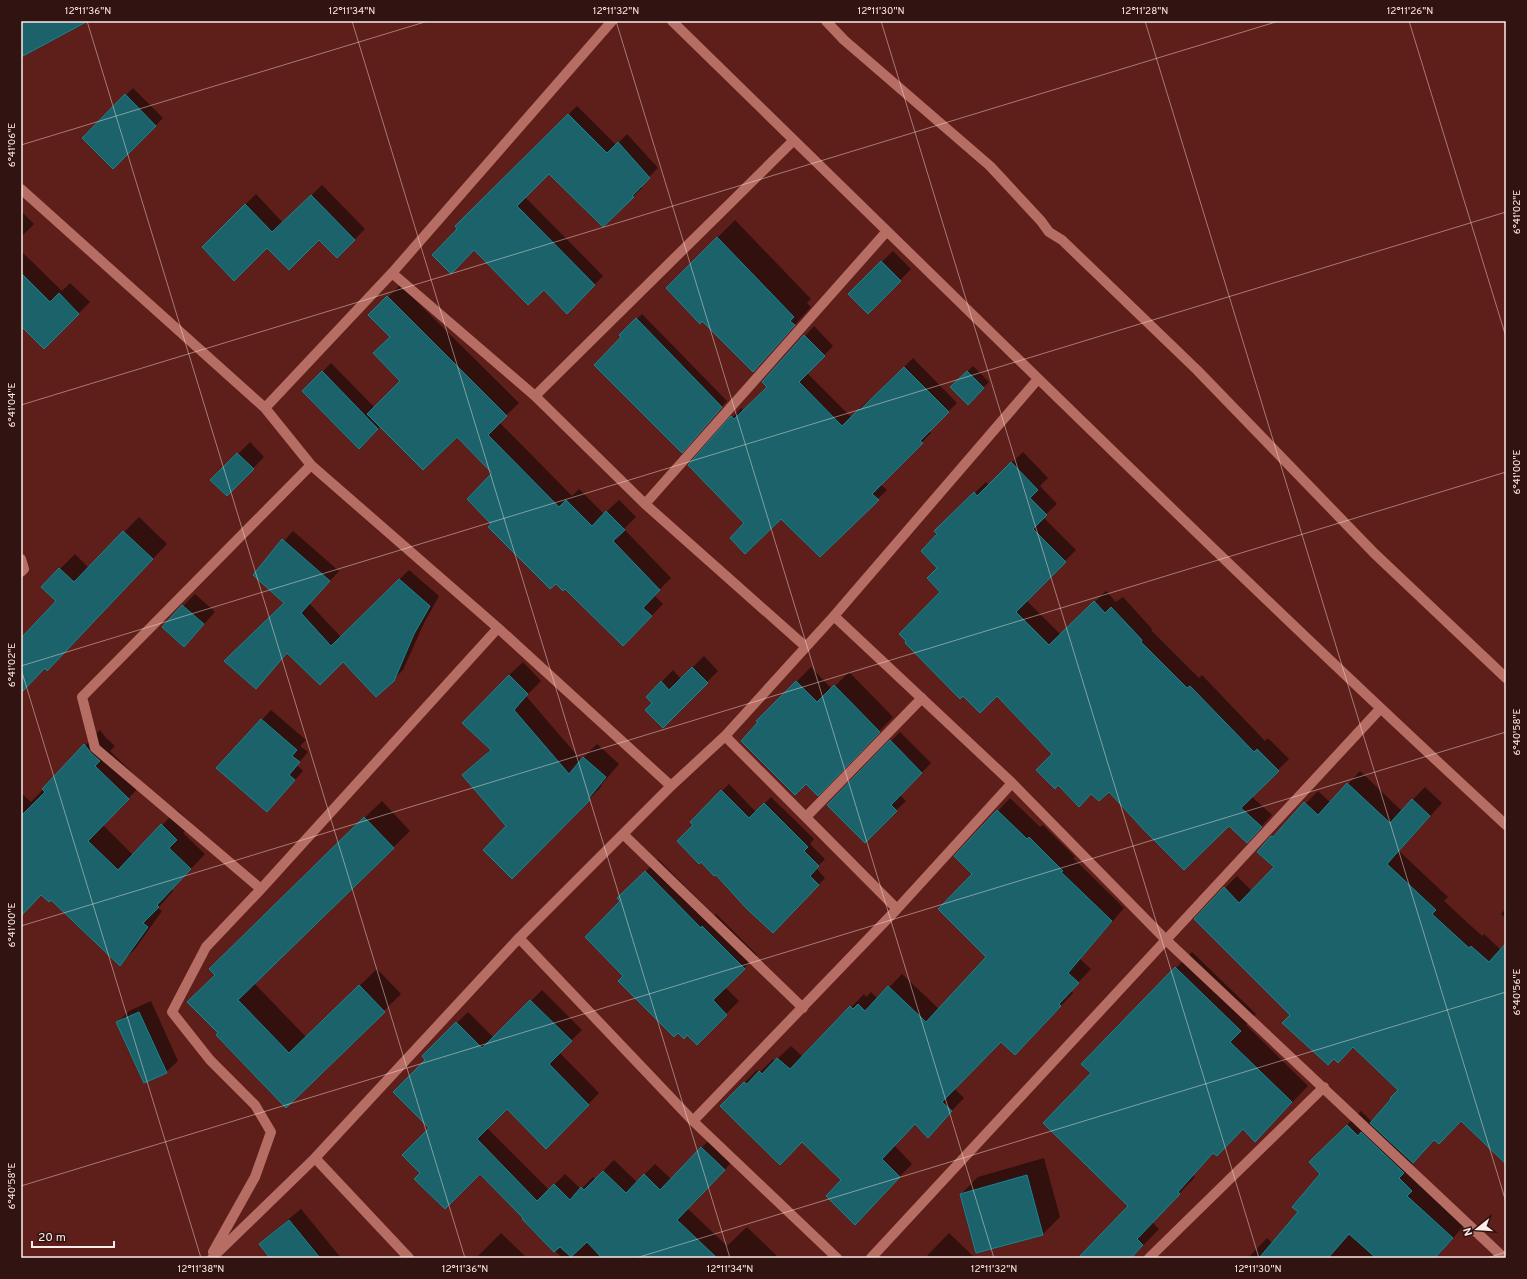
<svg xmlns="http://www.w3.org/2000/svg" width="1527" height="1279" viewBox="0 0 1527 1279" font-family="Overpass,sans-serif">
<rect width="100%" height="100%" fill="#5e1e19"/>
<path fill="#0007" d="M 133,88 L 163,118 L 113,168 L 83,138 Z
M 577,106 L 616,145 L 627,134 L 658,168 L 640,186 L 642,188 L 603,225 L 549,172 L 525,197 L 603,276 L 567,312 L 544,289 L 456,226 Z
M 322,185 L 365,229 L 337,257 L 319,238 L 267,247 L 203,247 L 256,194 L 283,223 Z
M 21,211 L 34,224 L 21,237 Z
M 735,220 L 811,299 L 807,303 L 811,307 L 753,371 L 702,320 L 667,288 Z
M 21,251 L 62,291 L 70,283 L 90,302 L 44,348 L 21,325 Z
M 893,251 L 911,269 L 868,313 L 849,294 Z
M 400,285 L 519,403 L 499,422 L 572,496 L 579,489 L 604,514 L 619,500 L 636,517 L 624,529 L 671,578 L 654,595 L 663,604 L 623,645 L 565,587 L 493,524 L 494,473 L 457,435 L 381,426 L 359,447 L 304,391 L 331,363 L 375,408 L 402,381 L 391,337 L 370,315 Z
M 642,314 L 727,401 L 687,446 L 621,335 Z
M 814,326 L 833,346 L 807,373 L 851,417 L 868,401 L 869,402 L 913,358 L 957,403 L 929,431 L 931,433 L 880,484 L 887,490 L 820,556 L 781,517 L 745,523 L 689,465 L 741,408 L 744,411 L 769,387 L 764,382 Z
M 973,366 L 989,382 L 968,403 L 952,387 Z
M 250,442 L 264,457 L 227,495 L 212,480 Z
M 1023,452 L 1048,478 L 1040,486 L 1057,504 L 1043,517 L 1076,550 L 1026,600 L 1061,635 L 1106,591 L 1116,602 L 1123,597 L 1152,629 L 1151,630 L 1199,678 L 1202,675 L 1265,741 L 1268,738 L 1289,759 L 1251,796 L 1272,815 L 1258,830 L 1229,824 L 1109,790 L 1054,754 L 997,695 L 964,694 L 942,592 L 939,568 L 939,534 L 947,520 L 986,482 L 989,485 Z
M 139,517 L 167,544 L 62,654 L 45,667 L 21,692 L 21,636 L 23,637 L 58,601 L 60,569 L 75,554 L 89,568 Z
M 293,531 L 339,571 L 309,603 L 341,637 L 409,570 L 439,596 L 424,623 L 403,670 L 393,680 L 343,661 L 288,652 L 256,688 L 285,603 L 254,575 Z
M 195,594 L 215,612 L 195,634 L 163,627 Z
M 704,656 L 718,671 L 663,726 L 654,703 L 647,697 L 673,670 L 681,679 Z
M 523,662 L 541,681 L 526,696 L 581,760 L 597,744 L 619,764 L 601,785 L 602,786 L 512,878 L 507,826 L 463,775 L 491,749 L 509,675 Z
M 811,667 L 832,689 L 849,672 L 893,717 L 832,780 L 806,782 L 758,721 Z
M 271,710 L 306,740 L 300,746 L 308,752 L 297,765 L 303,771 L 267,811 L 262,720 Z
M 100,730 L 106,738 L 115,746 L 110,751 L 143,783 L 103,825 L 133,855 L 177,810 L 192,824 L 183,833 L 205,854 L 172,889 L 173,891 L 158,908 L 162,911 L 135,949 L 120,964 L 51,898 L 41,894 L 21,915 L 21,793 L 31,802 Z
M 900,732 L 931,763 L 900,795 L 906,801 L 865,841 L 828,805 Z
M 1360,771 L 1402,811 L 1425,787 L 1442,803 L 1399,851 L 1448,897 L 1444,901 L 1482,936 L 1484,934 L 1501,950 L 1506,945 L 1506,1162 L 1461,1120 L 1435,1139 L 1412,1164 L 1425,1177 L 1420,1182 L 1466,1223 L 1436,1258 L 1248,1258 L 1267,1238 L 1272,1243 L 1299,1212 L 1321,1174 L 1310,1162 L 1361,1111 L 1372,1122 L 1399,1090 L 1353,1047 L 1291,1015 L 1225,888 L 1237,876 L 1252,891 L 1275,867 L 1258,852 L 1318,791 L 1331,803 Z
M 729,784 L 756,812 L 771,797 L 814,839 L 810,844 L 825,859 L 816,868 L 825,878 L 773,932 L 692,822 Z
M 1010,798 L 1040,827 L 1043,825 L 1075,857 L 1073,858 L 1124,908 L 1080,959 L 1091,969 L 1071,990 L 1073,993 L 1028,1041 L 1001,1040 L 954,1088 L 964,1098 L 940,1123 L 915,1123 L 894,1145 L 912,1164 L 867,1211 L 843,1180 L 803,1141 L 721,1106 L 757,1070 L 760,1072 L 773,1059 L 775,1061 L 791,1046 L 803,1057 L 864,994 L 866,997 L 871,992 L 878,999 L 902,974 L 939,1009 L 987,957 L 973,874 L 956,856 Z
M 382,801 L 410,831 L 254,983 L 306,1037 L 377,969 L 401,994 L 286,1107 L 217,975 L 227,952 Z
M 658,859 L 714,915 L 716,914 L 757,955 L 725,987 L 739,1001 L 697,1043 L 624,976 L 622,901 L 619,898 Z
M 1506,908 L 1506,918 L 1501,914 Z
M 1192,952 L 1256,1014 L 1246,1025 L 1308,1086 L 1271,1124 L 1243,1128 L 1213,1153 L 1193,1175 L 1195,1177 L 1152,1222 L 1159,1229 L 1131,1258 L 1080,1258 L 1129,1206 L 1093,1073 L 1176,968 Z
M 542,990 L 582,1030 L 559,1052 L 599,1093 L 546,1148 L 507,1108 L 487,1128 L 549,1190 L 565,1174 L 581,1189 L 593,1177 L 595,1179 L 614,1160 L 637,1182 L 655,1164 L 671,1179 L 712,1137 L 735,1159 L 687,1208 L 727,1246 L 747,1227 L 779,1258 L 562,1258 L 480,1173 L 421,1173 L 430,1128 L 426,1060 L 423,1056 L 468,1012 L 494,1038 Z
M 151,1001 L 178,1061 L 166,1072 L 118,1022 L 129,1011 Z
M 1044,1158 L 1060,1217 L 1043,1234 L 977,1252 L 961,1194 L 978,1177 Z
M 301,1209 L 341,1258 L 272,1258 L 260,1244 L 272,1233 Z
M 501,1233 L 527,1258 L 476,1258 Z
M 949,1233 L 975,1258 L 925,1258 Z"/>
<path fill="#1b626b" stroke="#138795" d="M 21,21 L 88,21 L 21,57 Z
M 125,94 L 156,126 L 113,169 L 82,138 Z
M 568,114 L 607,153 L 618,142 L 650,178 L 632,196 L 634,197 L 603,227 L 549,174 L 517,206 L 595,285 L 567,314 L 544,290 L 528,305 L 474,250 L 451,274 L 432,255 L 457,229 L 455,226 Z
M 311,195 L 355,240 L 337,258 L 319,240 L 289,270 L 267,248 L 234,281 L 202,247 L 245,204 L 272,232 Z
M 717,237 L 794,317 L 790,321 L 795,325 L 753,372 L 702,321 L 700,324 L 666,288 Z
M 881,261 L 901,281 L 868,314 L 848,294 Z
M 21,273 L 50,302 L 59,293 L 79,314 L 44,349 L 21,326 Z
M 387,296 L 507,416 L 488,435 L 559,507 L 566,500 L 592,526 L 606,511 L 625,530 L 613,541 L 660,590 L 643,608 L 652,616 L 623,646 L 565,589 L 563,591 L 556,584 L 550,589 L 488,527 L 491,524 L 467,499 L 492,473 L 457,437 L 423,470 L 367,414 L 400,381 L 373,353 L 390,337 L 368,315 Z
M 636,318 L 722,407 L 682,453 L 594,365 L 621,337 L 619,335 Z
M 804,335 L 825,356 L 799,382 L 842,426 L 859,409 L 860,410 L 904,367 L 949,412 L 920,441 L 923,443 L 872,494 L 879,500 L 820,557 L 781,519 L 745,554 L 730,538 L 744,523 L 688,465 L 731,416 L 734,419 L 767,387 L 762,382 Z
M 322,371 L 378,429 L 359,449 L 302,391 Z
M 967,371 L 984,388 L 968,405 L 950,387 Z
M 237,453 L 254,469 L 227,496 L 210,480 Z
M 1011,462 L 1038,490 L 1030,498 L 1047,515 L 1033,529 L 1066,562 L 1016,612 L 1049,645 L 1094,601 L 1105,613 L 1111,607 L 1142,640 L 1141,642 L 1187,688 L 1190,686 L 1254,752 L 1257,749 L 1279,771 L 1241,808 L 1262,827 L 1247,843 L 1229,826 L 1184,870 L 1145,831 L 1109,792 L 1099,801 L 1091,794 L 1079,807 L 1058,785 L 1055,789 L 1036,770 L 1052,754 L 997,696 L 980,713 L 963,696 L 960,699 L 905,643 L 906,641 L 899,634 L 940,592 L 927,578 L 937,568 L 921,551 L 937,534 L 934,531 L 974,492 L 977,496 Z
M 123,531 L 153,559 L 47,671 L 45,668 L 21,693 L 21,638 L 56,601 L 41,587 L 59,568 L 74,582 Z
M 282,539 L 330,581 L 301,613 L 331,646 L 399,579 L 430,606 L 414,634 L 394,681 L 376,697 L 343,662 L 320,685 L 287,653 L 256,689 L 224,661 L 284,603 L 253,575 Z
M 182,605 L 204,624 L 184,647 L 162,627 Z
M 692,667 L 708,683 L 663,728 L 645,710 L 652,703 L 646,697 L 661,681 L 669,690 Z
M 509,675 L 528,694 L 514,710 L 569,774 L 583,757 L 606,777 L 588,799 L 590,800 L 512,879 L 483,850 L 506,826 L 462,775 L 491,750 L 462,723 Z
M 796,681 L 817,702 L 834,685 L 880,732 L 818,796 L 806,784 L 795,795 L 741,741 L 758,722 L 756,721 Z
M 261,719 L 297,750 L 292,756 L 300,762 L 289,775 L 295,780 L 267,812 L 216,768 Z
M 890,740 L 922,773 L 891,805 L 897,811 L 865,843 L 827,805 Z
M 84,744 L 91,753 L 100,761 L 95,766 L 129,799 L 88,841 L 118,870 L 161,824 L 177,840 L 169,848 L 191,869 L 157,905 L 159,907 L 143,923 L 148,927 L 120,966 L 51,900 L 49,902 L 41,895 L 21,916 L 21,816 L 45,792 L 42,789 Z
M 1347,783 L 1390,823 L 1412,799 L 1430,816 L 1387,864 L 1436,910 L 1432,914 L 1469,948 L 1471,946 L 1489,962 L 1506,943 L 1506,1164 L 1461,1121 L 1439,1144 L 1434,1140 L 1413,1163 L 1370,1123 L 1391,1099 L 1390,1098 L 1398,1090 L 1353,1047 L 1338,1063 L 1334,1059 L 1328,1065 L 1282,1023 L 1290,1015 L 1194,919 L 1224,887 L 1239,903 L 1274,867 L 1257,852 L 1271,836 L 1273,837 L 1304,802 L 1318,815 Z
M 721,790 L 749,818 L 764,803 L 808,847 L 804,851 L 819,866 L 810,876 L 819,885 L 773,933 L 747,909 L 716,875 L 714,876 L 701,862 L 699,864 L 677,841 L 693,825 L 690,822 Z
M 997,810 L 1027,839 L 1029,837 L 1063,871 L 1061,872 L 1112,921 L 1068,973 L 1079,983 L 1059,1004 L 1061,1006 L 1015,1055 L 1001,1042 L 942,1102 L 952,1111 L 928,1138 L 915,1124 L 882,1159 L 900,1177 L 855,1225 L 826,1196 L 841,1180 L 802,1142 L 780,1165 L 720,1106 L 744,1082 L 747,1084 L 759,1071 L 762,1074 L 777,1058 L 790,1069 L 850,1006 L 853,1009 L 858,1004 L 865,1011 L 888,986 L 926,1022 L 986,957 L 938,909 L 972,874 L 954,856 Z
M 364,817 L 394,848 L 238,1000 L 289,1053 L 359,985 L 385,1012 L 286,1108 L 216,1035 L 218,1033 L 187,1002 L 215,975 L 209,969 Z
M 645,871 L 701,928 L 702,926 L 745,969 L 713,1000 L 727,1015 L 697,1045 L 687,1035 L 684,1039 L 678,1033 L 674,1037 L 618,981 L 623,976 L 585,937 L 620,901 L 617,898 Z
M 1175,967 L 1241,1031 L 1230,1042 L 1292,1102 L 1255,1142 L 1243,1129 L 1217,1156 L 1213,1153 L 1178,1192 L 1180,1194 L 1137,1239 L 1143,1245 L 1131,1258 L 1078,1258 L 1128,1206 L 1043,1123 L 1091,1073 L 1081,1064 Z
M 530,1000 L 572,1041 L 549,1064 L 589,1105 L 546,1149 L 507,1109 L 477,1139 L 537,1201 L 554,1184 L 570,1200 L 581,1187 L 584,1190 L 603,1171 L 626,1193 L 644,1174 L 660,1190 L 701,1147 L 725,1170 L 677,1220 L 717,1258 L 602,1258 L 587,1242 L 571,1257 L 560,1247 L 554,1252 L 522,1219 L 523,1218 L 480,1174 L 445,1209 L 414,1179 L 420,1173 L 402,1155 L 429,1128 L 393,1092 L 425,1060 L 422,1056 L 456,1022 L 482,1048 Z
M 139,1012 L 167,1073 L 144,1083 L 116,1022 Z
M 1347,1125 L 1358,1136 L 1361,1132 L 1404,1173 L 1399,1178 L 1412,1191 L 1407,1196 L 1453,1238 L 1435,1258 L 1376,1258 L 1349,1234 L 1328,1258 L 1259,1258 L 1298,1212 L 1292,1207 L 1320,1174 L 1309,1162 Z
M 1027,1175 L 1043,1235 L 976,1253 L 960,1194 Z
M 289,1220 L 320,1258 L 270,1258 L 259,1244 Z"/>
<g fill="none" stroke-linecap="round" stroke-linejoin="round">
<path stroke="#b66d64" stroke-width="10" d="M 826,21 L 844,40 L 990,166 L 1041,221 L 1049,232 L 1062,240 L 1197,370 L 1374,553 L 1506,678
M 21,559 L 24,569 L 21,572"/>
<path stroke="#b66d64" stroke-width="10" d="M 672,21 C 773,121 875,219 976,318 C 1151,489 1326,659 1506,825
M 21,189 L 265,408 L 311,465 L 498,628 L 671,786
M 392,273 L 535,396 L 645,504 L 806,647
M 535,396 L 793,141
M 265,408 L 392,273 L 612,21
M 645,504 L 887,231
M 834,616 L 1012,783 L 1166,940 L 1504,1258
M 725,736 L 897,909
M 806,817 L 922,698
M 623,834 L 803,1008
M 261,889 L 95,748 L 82,697 L 311,465
M 519,938 L 693,1121 L 837,1258
M 693,1121 L 897,909 L 1012,783
M 315,1158 L 409,1258
M 213,1252 L 255,1177 L 271,1132 L 255,1105 L 210,1060 L 172,1012 L 206,947 L 261,889 L 498,628
M 212,1258 L 315,1158 L 519,938 L 671,786 L 725,736 L 834,616 L 1038,379
M 871,1258 L 1380,709
M 1149,1258 L 1324,1087"/>
</g>
<path fill="none" stroke="#fcebe9" stroke-width="1" stroke-opacity="0.45" d="M 87,21 L 465,1258M 352,21 L 730,1258M 616,21 L 994,1258M 881,21 L 1259,1258M 1145,21 L 1506,1202M 1409,21 L 1506,337M 21,145 L 428,21M 21,405 L 1279,21M 21,666 L 1506,212M 21,669 L 201,1258M 21,926 L 1506,472M 21,1186 L 1506,732M 636,1258 L 1506,992M 1487,1258 L 1506,1252"/>
<rect width="1527" height="1279" fill="none" stroke="#311411" stroke-width="44"/>
<g transform="translate(1477 1229) rotate(253)" stroke="#311411" stroke-width="3" paint-order="stroke">
<path d="M0-3L7 15L0 10L-7 15Z" fill="#fcebe9"/>
<text y="-6" font-size="11" font-weight="bold" text-anchor="middle" fill="#fcebe9">N</text>
</g>
<path d="M32 1241v6h82v-6" fill="none" stroke="#fcebe9" stroke-width="2"/>
<text x="38" y="1241" font-size="12" fill="#fcebe9" stroke="#311411" stroke-width="3" paint-order="stroke">20 m</text>
<rect x="22" y="22" width="1483" height="1235" fill="none" stroke="#fcebe9" stroke-width="1.5"/>
<g font-size="10" text-anchor="middle" fill="#fcebe9">
<text x="88" y="14">12°11'36"N</text>
<text x="352" y="14">12°11'34"N</text>
<text x="616" y="14">12°11'32"N</text>
<text x="881" y="14">12°11'30"N</text>
<text x="1145" y="14">12°11'28"N</text>
<text x="1410" y="14">12°11'26"N</text>
<text transform="translate(11 145) rotate(-90)" y="4">6°41'06"E</text>
<text transform="translate(1516 212) rotate(-90)" y="4">6°41'02"E</text>
<text transform="translate(11 405) rotate(-90)" y="4">6°41'04"E</text>
<text transform="translate(1516 472) rotate(-90)" y="4">6°41'00"E</text>
<text transform="translate(11 665) rotate(-90)" y="4">6°41'02"E</text>
<text transform="translate(1516 732) rotate(-90)" y="4">6°40'58"E</text>
<text transform="translate(11 925) rotate(-90)" y="4">6°41'00"E</text>
<text transform="translate(1516 992) rotate(-90)" y="4">6°40'56"E</text>
<text transform="translate(11 1186) rotate(-90)" y="4">6°40'58"E</text>
<text x="201" y="1272">12°11'38"N</text>
<text x="465" y="1272">12°11'36"N</text>
<text x="730" y="1272">12°11'34"N</text>
<text x="994" y="1272">12°11'32"N</text>
<text x="1258" y="1272">12°11'30"N</text>
</g>
</svg>
